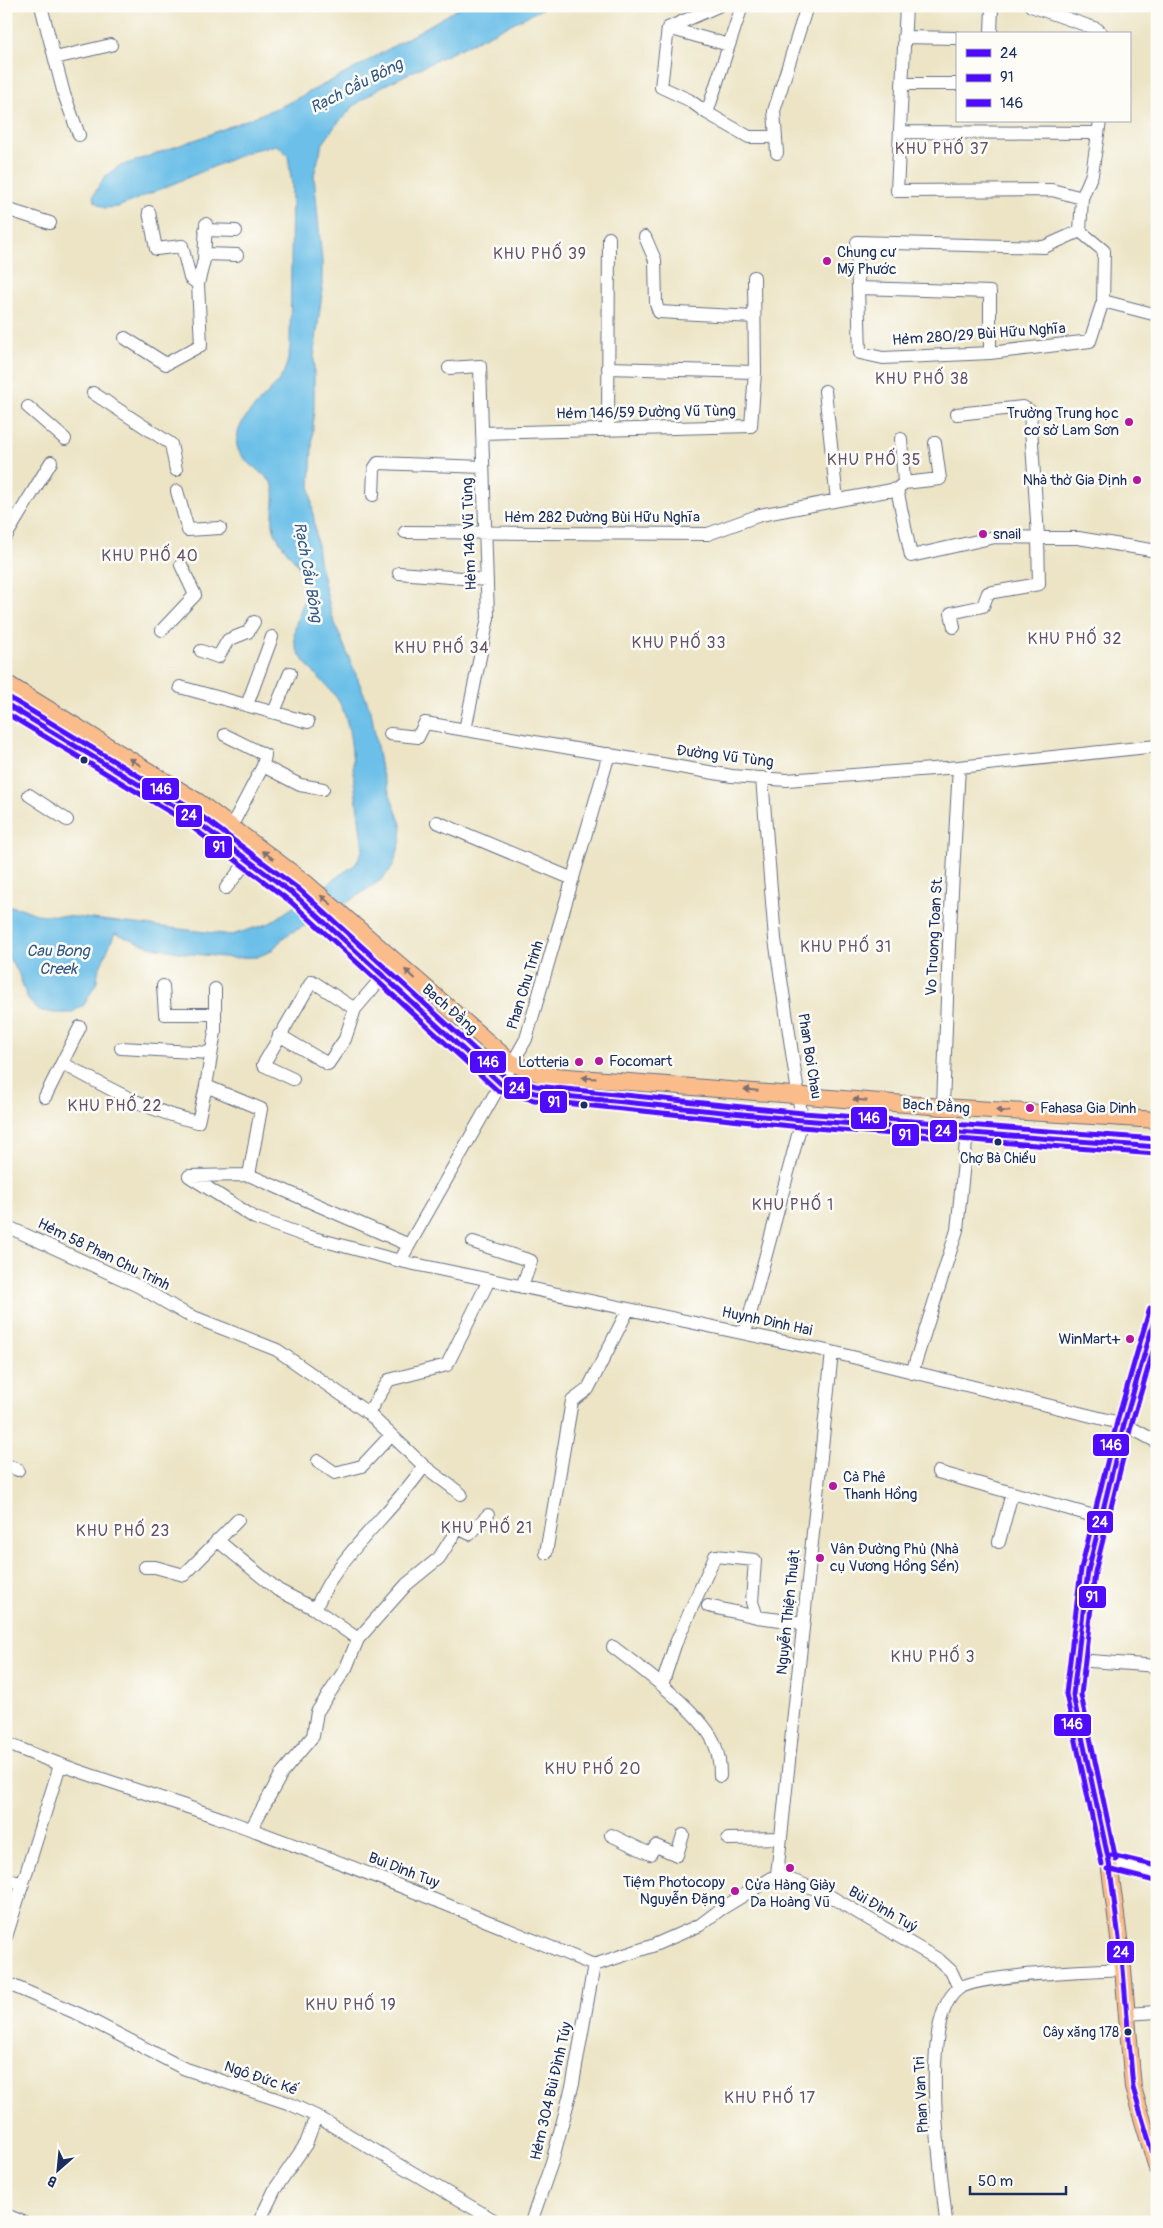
<svg xmlns="http://www.w3.org/2000/svg" width="1163" height="2228" viewBox="0 0 1163 2228" font-family="Pangolin,sans-serif">
<rect width="100%" height="100%" fill="#fdfcf7"/>
<filter id="ink" filterUnits="userSpaceOnUse"><feTurbulence type="fractalNoise" baseFrequency=".02" numOctaves="2"/><feDisplacementMap in="SourceGraphic" scale="10" xChannelSelector="R" yChannelSelector="G"/><feConvolveMatrix kernelMatrix="1 2 1 2 8 2 1 2 1" color-interpolation-filters="sRGB"/></filter>
<filter id="wash" filterUnits="userSpaceOnUse"><feTurbulence type="fractalNoise" baseFrequency=".0096" numOctaves="4" result="noise"/><feDisplacementMap in="SourceGraphic" scale="20" xChannelSelector="R" yChannelSelector="G"/><feGaussianBlur stdDeviation="1.12" result="paint"/><feColorMatrix in="noise" values="0 0 0 0 0 0 0 0 0 0 0 0 0 0 0 0 0 1.4 0 .05"/><feComposite in="paint" operator="in"/></filter>
<g filter="url(#wash)">
<rect width="100%" height="100%" fill="#ece4c5"/>
<path fill="#6cbfe8" stroke="#4477a3" d="M 463,6 L 548,6 L 381,87 L 355,105 L 335,126 L 322,145 L 314,175 L 322,261 L 322,293 L 314,356 L 314,407 L 310,488 L 319,560 L 332,616 L 371,711 L 381,770 L 402,827 L 400,844 L 392,868 L 381,880 L 342,906 L 285,936 L 271,951 L 257,957 L 233,958 L 184,953 L 148,946 L 115,933 L 98,972 L 97,982 L 84,1005 L 71,1013 L 54,1013 L 38,1010 L 27,998 L 18,972 L 6,954 L 6,906 L 21,908 L 36,914 L 75,917 L 232,935 L 270,923 L 356,864 L 363,849 C 360,826 357,804 354,781 C 352,754 352,724 338,700 C 327,682 299,664 295,643 C 290,621 312,598 304,577 C 298,560 279,547 274,529 C 270,517 278,493 272,484 C 263,469 233,460 237,438 C 240,414 266,399 279,380 C 286,371 288,360 290,348 L 292,186 L 288,156 L 280,147 L 276,145 L 253,150 L 118,207 L 104,208 L 95,202 L 93,196 L 104,177 L 118,167 L 200,138 L 282,106 L 352,70 Z"/>
</g>
<g filter="url(#ink)">
<g fill="none" stroke-linecap="round" stroke-linejoin="round">
<defs>
<path id="minor" d="M 41,6 L 64,94 L 79,135
M 742,6 L 729,45 L 668,28 L 661,87 L 689,100 L 707,113 L 749,137 L 775,137
M 906,6 L 897,191 L 1052,190 L 1082,198
M 1031,6 L 1097,29 L 1102,34
M 668,28 L 718,6
M 991,34 L 992,6
M 904,37 L 957,38
M 55,58 L 111,45
M 902,84 L 957,84
M 707,113 L 729,45
M 1100,121 L 1092,174 L 1082,198 L 1080,231 L 1104,251 L 1103,301 L 1157,315
M 900,132 L 1098,133
M 777,153 L 774,111 L 807,6
M 6,209 L 50,223
M 149,212 L 156,249 L 182,246 L 190,278 L 198,284
M 205,230 L 236,231
M 645,237 L 655,260 L 656,304 L 659,312 L 754,317
M 204,254 L 237,255
M 858,288 L 857,242 L 1044,247 L 1080,231
M 125,338 L 166,364 L 201,345 L 198,284 L 204,260 L 206,224
M 990,353 L 990,292 L 858,288 L 860,353 L 883,358 L 990,353 L 1090,341 L 1103,301
M 449,368 L 480,366 L 488,618 L 465,730
M 608,368 L 755,372
M 825,391 L 837,500
M 93,393 L 171,444 L 176,470
M 28,407 L 65,439
M 608,429 L 609,238
M 482,433 L 751,426 L 755,372 L 754,277
M 904,483 L 940,479 L 935,443
M 898,488 L 904,483 L 901,439
M 177,491 L 188,530 L 220,528
M 373,495 L 374,469 L 378,463 L 483,467
M 405,532 L 708,534 L 760,515 L 897,489 L 911,556 L 995,537 L 1078,538 L 1157,551
M 6,536 L 51,462
M 399,573 L 487,580
M 954,627 L 951,613 L 983,606 L 988,593 L 1039,584 L 1038,537 L 1030,411 L 1023,407 L 957,414
M 162,630 L 195,595 L 181,565
M 201,651 L 218,657 L 228,640 L 248,632 L 254,622
M 180,687 L 308,722
M 247,705 L 272,637
M 274,712 L 290,673
M 390,734 L 418,737 L 425,723 L 732,776 L 787,780 L 959,767 L 1157,746
M 225,735 L 265,755 L 263,766
M 29,795 L 67,820
M 437,822 L 573,879
M 231,827 L 263,766 L 300,785 L 323,789
M 226,888 L 248,860
M 163,986 L 165,1014 L 215,1014
M 279,1035 L 328,1064 L 345,1039 L 355,1009 L 384,975
M 121,1048 L 211,1053
M 62,1063 C 106,1087 149,1112 198,1122 L 206,1086 L 261,1109 L 249,1175
M 293,1079 L 263,1065 L 312,981 L 355,1009
M 206,1086 L 215,1032 L 215,989
M 45,1097 L 80,1027
M 943,1107 L 949,945 L 959,767
M 189,1176 L 255,1218 L 306,1236 L 400,1261 L 832,1352 L 1124,1424 L 1157,1442
M 189,1176 L 249,1175 L 409,1245
M 6,1226 L 138,1286 L 186,1314 L 277,1350 L 368,1413
M 473,1242 L 531,1261 L 522,1287
M 400,1261 L 526,1039 L 609,754
M 745,1333 L 802,1120 L 775,939 L 762,778
M 912,1373 L 957,1230 L 967,1133
M 318,1461 L 335,1473 L 362,1466 L 391,1435
M 6,1465 L 18,1470
M 424,1466 L 461,1494
M 938,1472 L 1101,1518
M 217,1540 L 278,1590 L 315,1609 L 358,1639
M 999,1542 L 1012,1493
M 546,1553 L 572,1401 L 588,1389 L 628,1310
M 145,1567 L 155,1567 L 184,1575 L 238,1520
M 708,1606 L 757,1617
M 315,1609 C 320,1599 325,1589 331,1579 C 358,1538 397,1506 424,1466 L 368,1413 L 389,1380 L 447,1365 L 489,1280
M 613,1647 C 639,1667 705,1715 715,1745 C 719,1755 720,1766 720,1776
M 1077,1660 L 1157,1666
M 662,1685 L 675,1645 L 715,1556 L 755,1560 L 752,1602 L 757,1617 L 804,1623
M 6,1743 C 78,1774 154,1794 228,1821 C 351,1865 473,1915 594,1965 L 652,1946 L 700,1925 L 721,1909 L 777,1875
M 251,1829 L 282,1773 L 313,1736 L 317,1712 L 346,1668 L 358,1639 L 407,1584 L 439,1558 L 458,1528 L 470,1534 L 488,1515
M 611,1835 L 650,1854 L 656,1846 L 677,1855 L 683,1835
M 728,1839 L 780,1838
M 1109,1862 L 1157,1874
M 777,1875 L 832,1352
M 777,1875 L 821,1891 L 939,1960 L 951,1971 L 959,1988
M 6,1879 L 23,1884
M 6,1937 L 60,1765
M 6,1983 L 81,2015 L 183,2068 L 288,2103 L 316,2116 L 497,2222
M 1126,2014 L 1157,2012
M 6,2215 L 23,2222
M 259,2222 L 275,2189 L 306,2144 L 316,2116
M 531,2222 L 552,2162 L 573,2083 L 594,1965
M 946,2222 C 942,2173 917,2021 958,1989 C 978,1974 1093,1971 1123,1969"/>
<path id="major" d="M 6,683 L 197,801 L 307,884 L 512,1063 L 543,1075 L 943,1107 L 1157,1120
M 6,704 L 184,812 L 296,896 L 501,1084 L 535,1093 L 802,1120 L 1157,1147
M 1157,1310 L 1124,1424 L 1088,1571 L 1073,1695 L 1109,1862 L 1123,1969 L 1133,2088 L 1157,2168"/>
</defs>
<use href="#minor" stroke="#646e82" stroke-width="14"/>
<use href="#major" stroke="#646e82" stroke-width="18"/>
<use href="#minor" stroke="#fff" stroke-width="12"/>
<use href="#major" stroke="#fabc8b" stroke-width="16"/>
<defs>
<path id="bus-1" d="M 6,704 L 184,812 L 296,896 L 501,1084 L 535,1093 L 802,1120 L 1157,1147
M 1157,1311 L 1124,1424 L 1088,1571 L 1073,1695 L 1109,1862 L 1123,1969 L 1133,2088 L 1157,2167"/>
<path id="bus-2" d="M 6,713 L 180,818 L 291,902 L 498,1091 L 534,1100 L 801,1127 L 1156,1154
M 1116,1860 L 1081,1695 L 1095,1572 L 1131,1426 L 1157,1338
M 1107,1869 L 1155,1881"/>
<path id="bus-3" d="M 10,698 L 188,806 L 300,890 L 505,1077 L 536,1086 L 803,1113 L 1157,1139
M 1111,1855 L 1157,1866
M 1102,1864 L 1066,1694 L 1081,1569 L 1117,1422 L 1150,1308"/>
</defs>
<use href="#bus-1" stroke="#fdfcf7" stroke-width="9"/>
<use href="#bus-2" stroke="#fdfcf7" stroke-width="9"/>
<use href="#bus-3" stroke="#fdfcf7" stroke-width="9"/>
<use href="#bus-1" stroke="#4f0aff" stroke-width="5"/>
<use href="#bus-2" stroke="#4f0aff" stroke-width="5"/>
<use href="#bus-3" stroke="#4f0aff" stroke-width="5"/>
</g>
<defs><path id="oneway-solid" d="M-6-.8H1V-3.2L6.5 0L1 3.2V.8H-6Z" transform="scale(1.25)"/></defs>
<g fill="#7f6e72">
<use href="#oneway-solid" transform="translate(135 762) rotate(-148)"/>
<use href="#oneway-solid" transform="translate(268 855) rotate(-143)"/>
<use href="#oneway-solid" transform="translate(326 900) rotate(-140)"/>
<use href="#oneway-solid" transform="translate(410 974) rotate(-139)"/>
<use href="#oneway-solid" transform="translate(589 1078) rotate(-176)"/>
<use href="#oneway-solid" transform="translate(751 1090) rotate(-175)"/>
<use href="#oneway-solid" transform="translate(860 1100) rotate(-175)"/>
<use href="#oneway-solid" transform="translate(1003 1111) rotate(-177)"/>
</g>
</g>
<g fill="#b5179e" stroke="#fdfcf7" stroke-width="2">
<circle cx="827" cy="261" r="5"/>
<circle cx="1129" cy="422" r="5"/>
<circle cx="1137" cy="480" r="5"/>
<circle cx="983" cy="534" r="5"/>
<circle cx="599" cy="1061" r="5"/>
<circle cx="579" cy="1062" r="5"/>
<circle cx="1030" cy="1108" r="5"/>
<circle cx="1130" cy="1339" r="5"/>
<circle cx="833" cy="1486" r="5"/>
<circle cx="820" cy="1558" r="5"/>
<circle cx="790" cy="1868" r="5"/>
<circle cx="735" cy="1891" r="5"/>
</g>
<g fill="#1b2f5e" stroke="#fdfcf7" stroke-width="2">
<circle cx="84" cy="760" r="4.5"/>
<circle cx="584" cy="1105" r="4.5"/>
<circle cx="998" cy="1142" r="4.5"/>
<circle cx="1128" cy="2032" r="4.5"/>
</g>
<g text-anchor="middle" stroke-width="5" stroke-linejoin="round" paint-order="stroke">
<g font-size="14" fill="#1b2f5e" stroke="#fdfcf7">
<text x="998" y="1163">Chợ Bà Chiểu</text>
<text x="1119" y="2037" text-anchor="end">Cây xăng 178</text>
</g>
<g font-size="15" fill="#1b2f5e" stroke="#fdfcf7" text-anchor="start">
<text x="837" y="257">Chung cư<tspan x="837" dy="17">Mỹ Phước</tspan></text>
<text x="1119" y="418" text-anchor="end">Trường Trung học<tspan x="1119" dy="17">cơ sở Lam Sơn</tspan></text>
<text x="1127" y="485" text-anchor="end">Nhà thờ Gia Định</text>
<text x="993" y="539">snail</text>
<text x="609" y="1066">Focomart</text>
<text x="569" y="1067" text-anchor="end">Lotteria</text>
<text x="1040" y="1113">Fahasa Gia Dinh</text>
<text x="1120" y="1344" text-anchor="end">WinMart+</text>
<text x="843" y="1482">Cà Phê<tspan x="843" dy="17">Thanh Hồng</tspan></text>
<text x="830" y="1554">Vân Đường Phủ (Nhà<tspan x="830" dy="17">cụ Vương Hồng Sển)</tspan></text>
<text x="725" y="1887" text-anchor="end">Tiệm Photocopy<tspan x="725" dy="17">Nguyễn Đặng</tspan></text>
<text x="790" y="1890" text-anchor="middle">Cửa Hàng Giày<tspan x="790" dy="17">Da Hoàng Vũ</tspan></text>
</g>
<g font-size="15" fill="#1b2f5e" stroke="#fdfcf7">
<text transform="translate(979 334) rotate(-4)" y="5">Hẻm 280/29 Bùi Hữu Nghĩa</text>
<text transform="translate(646 412) rotate(-1)" y="5">Hẻm 146/59 Đường Vũ Tùng</text>
<text x="602" y="522">Hẻm 282 Đường Bùi Hữu Nghĩa</text>
<text transform="translate(469 534) rotate(-92)" y="5">Hẻm 146 Vũ Tùng</text>
<text transform="translate(725 756) rotate(7)" y="5">Đường Vũ Tùng</text>
<text transform="translate(934 936) rotate(-87)" y="5">Vo Truong Toan St.</text>
<text transform="translate(525 985) rotate(-73)" y="5">Phan Chu Trinh</text>
<text transform="translate(450 1009) rotate(41)" y="5">Bạch Đằng</text>
<text transform="translate(810 1056) rotate(81)" y="5">Phan Boi Chau</text>
<text transform="translate(936 1106) rotate(4)" y="5">Bạch Đằng</text>
<text transform="translate(104 1254) rotate(26)" y="5">Hẻm 58 Phan Chu Trinh</text>
<text transform="translate(767 1321) rotate(12)" y="5">Huynh Dinh Hai</text>
<text transform="translate(788 1612) rotate(-84)" y="5">Nguyễn Thiện Thuật</text>
<text transform="translate(404 1870) rotate(21)" y="5">Bui Dinh Tuy</text>
<text transform="translate(883 1909) rotate(30)" y="5">Bùi Đình Tuý</text>
<text transform="translate(261 2078) rotate(19)" y="5">Ngô Đức Kế</text>
<text transform="translate(551 2091) rotate(-77)" y="5">Hẻm 304 Bùi Đình Túy</text>
<text transform="translate(921 2095) rotate(-93)" y="5">Phan Van Tri</text>
</g>
<g font-size="16" font-style="italic" fill="#335a87" stroke="#fdfcf7">
<text transform="translate(356 85) rotate(-27)" y="6">Rạch Cầu Bông</text>
<text transform="translate(309 572) rotate(80)" y="6">Rạch Cầu Bông</text>
<text x="58" y="956">Cau Bong<tspan x="58" dy="18">Creek</tspan></text>
</g>
<g font-size="16" letter-spacing="1" fill="#64536b" stroke="#fdfcf7">
<text x="942" y="154">KHU PHỐ 37</text>
<text x="540" y="259">KHU PHỐ 39</text>
<text x="922" y="384">KHU PHỐ 38</text>
<text x="874" y="465">KHU PHỐ 35</text>
<text x="150" y="561">KHU PHỐ 40</text>
<text x="1075" y="644">KHU PHỐ 32</text>
<text x="679" y="648">KHU PHỐ 33</text>
<text x="442" y="653">KHU PHỐ 34</text>
<text x="846" y="952">KHU PHỐ 31</text>
<text x="115" y="1111">KHU PHỐ 22</text>
<text x="793" y="1210">KHU PHỐ 1</text>
<text x="487" y="1533">KHU PHỐ 21</text>
<text x="123" y="1536">KHU PHỐ 23</text>
<text x="933" y="1662">KHU PHỐ 3</text>
<text x="593" y="1774">KHU PHỐ 20</text>
<text x="351" y="2010">KHU PHỐ 19</text>
<text x="770" y="2103">KHU PHỐ 17</text>
</g>
</g>
<g stroke="#fdfcf7" stroke-width="2">
<rect x="141" y="777" width="39" height="24" rx="5" fill="#4f0aff"/>
<rect x="175" y="804" width="28" height="24" rx="5" fill="#4f0aff"/>
<rect x="204" y="835" width="29" height="24" rx="5" fill="#4f0aff"/>
<rect x="469" y="1050" width="38" height="24" rx="5" fill="#4f0aff"/>
<rect x="503" y="1076" width="28" height="24" rx="5" fill="#4f0aff"/>
<rect x="539" y="1090" width="29" height="24" rx="5" fill="#4f0aff"/>
<rect x="850" y="1106" width="38" height="24" rx="5" fill="#4f0aff"/>
<rect x="929" y="1119" width="29" height="24" rx="5" fill="#4f0aff"/>
<rect x="891" y="1123" width="29" height="24" rx="5" fill="#4f0aff"/>
<rect x="1092" y="1433" width="38" height="24" rx="5" fill="#4f0aff"/>
<rect x="1086" y="1510" width="28" height="24" rx="5" fill="#4f0aff"/>
<rect x="1078" y="1585" width="29" height="24" rx="5" fill="#4f0aff"/>
<rect x="1053" y="1713" width="39" height="24" rx="5" fill="#4f0aff"/>
<rect x="1106" y="1940" width="29" height="24" rx="5" fill="#4f0aff"/>
</g>
<g font-size="14" text-anchor="middle" font-weight="bold" fill="#fff">
<text x="161" y="794">146</text>
<text x="189" y="820">24</text>
<text x="219" y="852">91</text>
<text x="488" y="1067">146</text>
<text x="517" y="1093">24</text>
<text x="554" y="1107">91</text>
<text x="869" y="1123">146</text>
<text x="943" y="1136">24</text>
<text x="905" y="1140">91</text>
<text x="1111" y="1450">146</text>
<text x="1100" y="1527">24</text>
<text x="1092" y="1602">91</text>
<text x="1072" y="1729">146</text>
<text x="1121" y="1957">24</text>
</g>
<rect width="1163" height="2228" fill="none" stroke="#fdfcf7" stroke-width="25"/>
<rect x="956" y="32" width="175" height="90" fill="#fdfcf7" stroke="#a3aaba"/>
<rect x="966" y="49" width="25" height="8" fill="#4f0aff" stroke="#a3aaba"/>
<text x="1000" y="58" font-size="15" fill="#1b2f5e">24</text>
<rect x="966" y="74" width="25" height="8" fill="#4f0aff" stroke="#a3aaba"/>
<text x="1000" y="82" font-size="15" fill="#1b2f5e">91</text>
<rect x="966" y="99" width="25" height="8" fill="#4f0aff" stroke="#a3aaba"/>
<text x="1000" y="108" font-size="15" fill="#1b2f5e">146</text>
<g transform="translate(58 2170) rotate(207)" stroke="#fdfcf7" stroke-width="4" paint-order="stroke">
<path d="M0-4L9 19L0 12L-9 19Z" fill="#1b2f5e"/>
<text y="-8" font-size="14" font-weight="bold" text-anchor="middle" fill="#1b2f5e">B</text>
</g>
<path d="M970 2186v8h96v-8" fill="none" stroke="#1b2f5e" stroke-width="2.5"/>
<text x="978" y="2186" font-size="15" fill="#1b2f5e" stroke="#fdfcf7" stroke-width="4" paint-order="stroke">50 m</text>
</svg>
